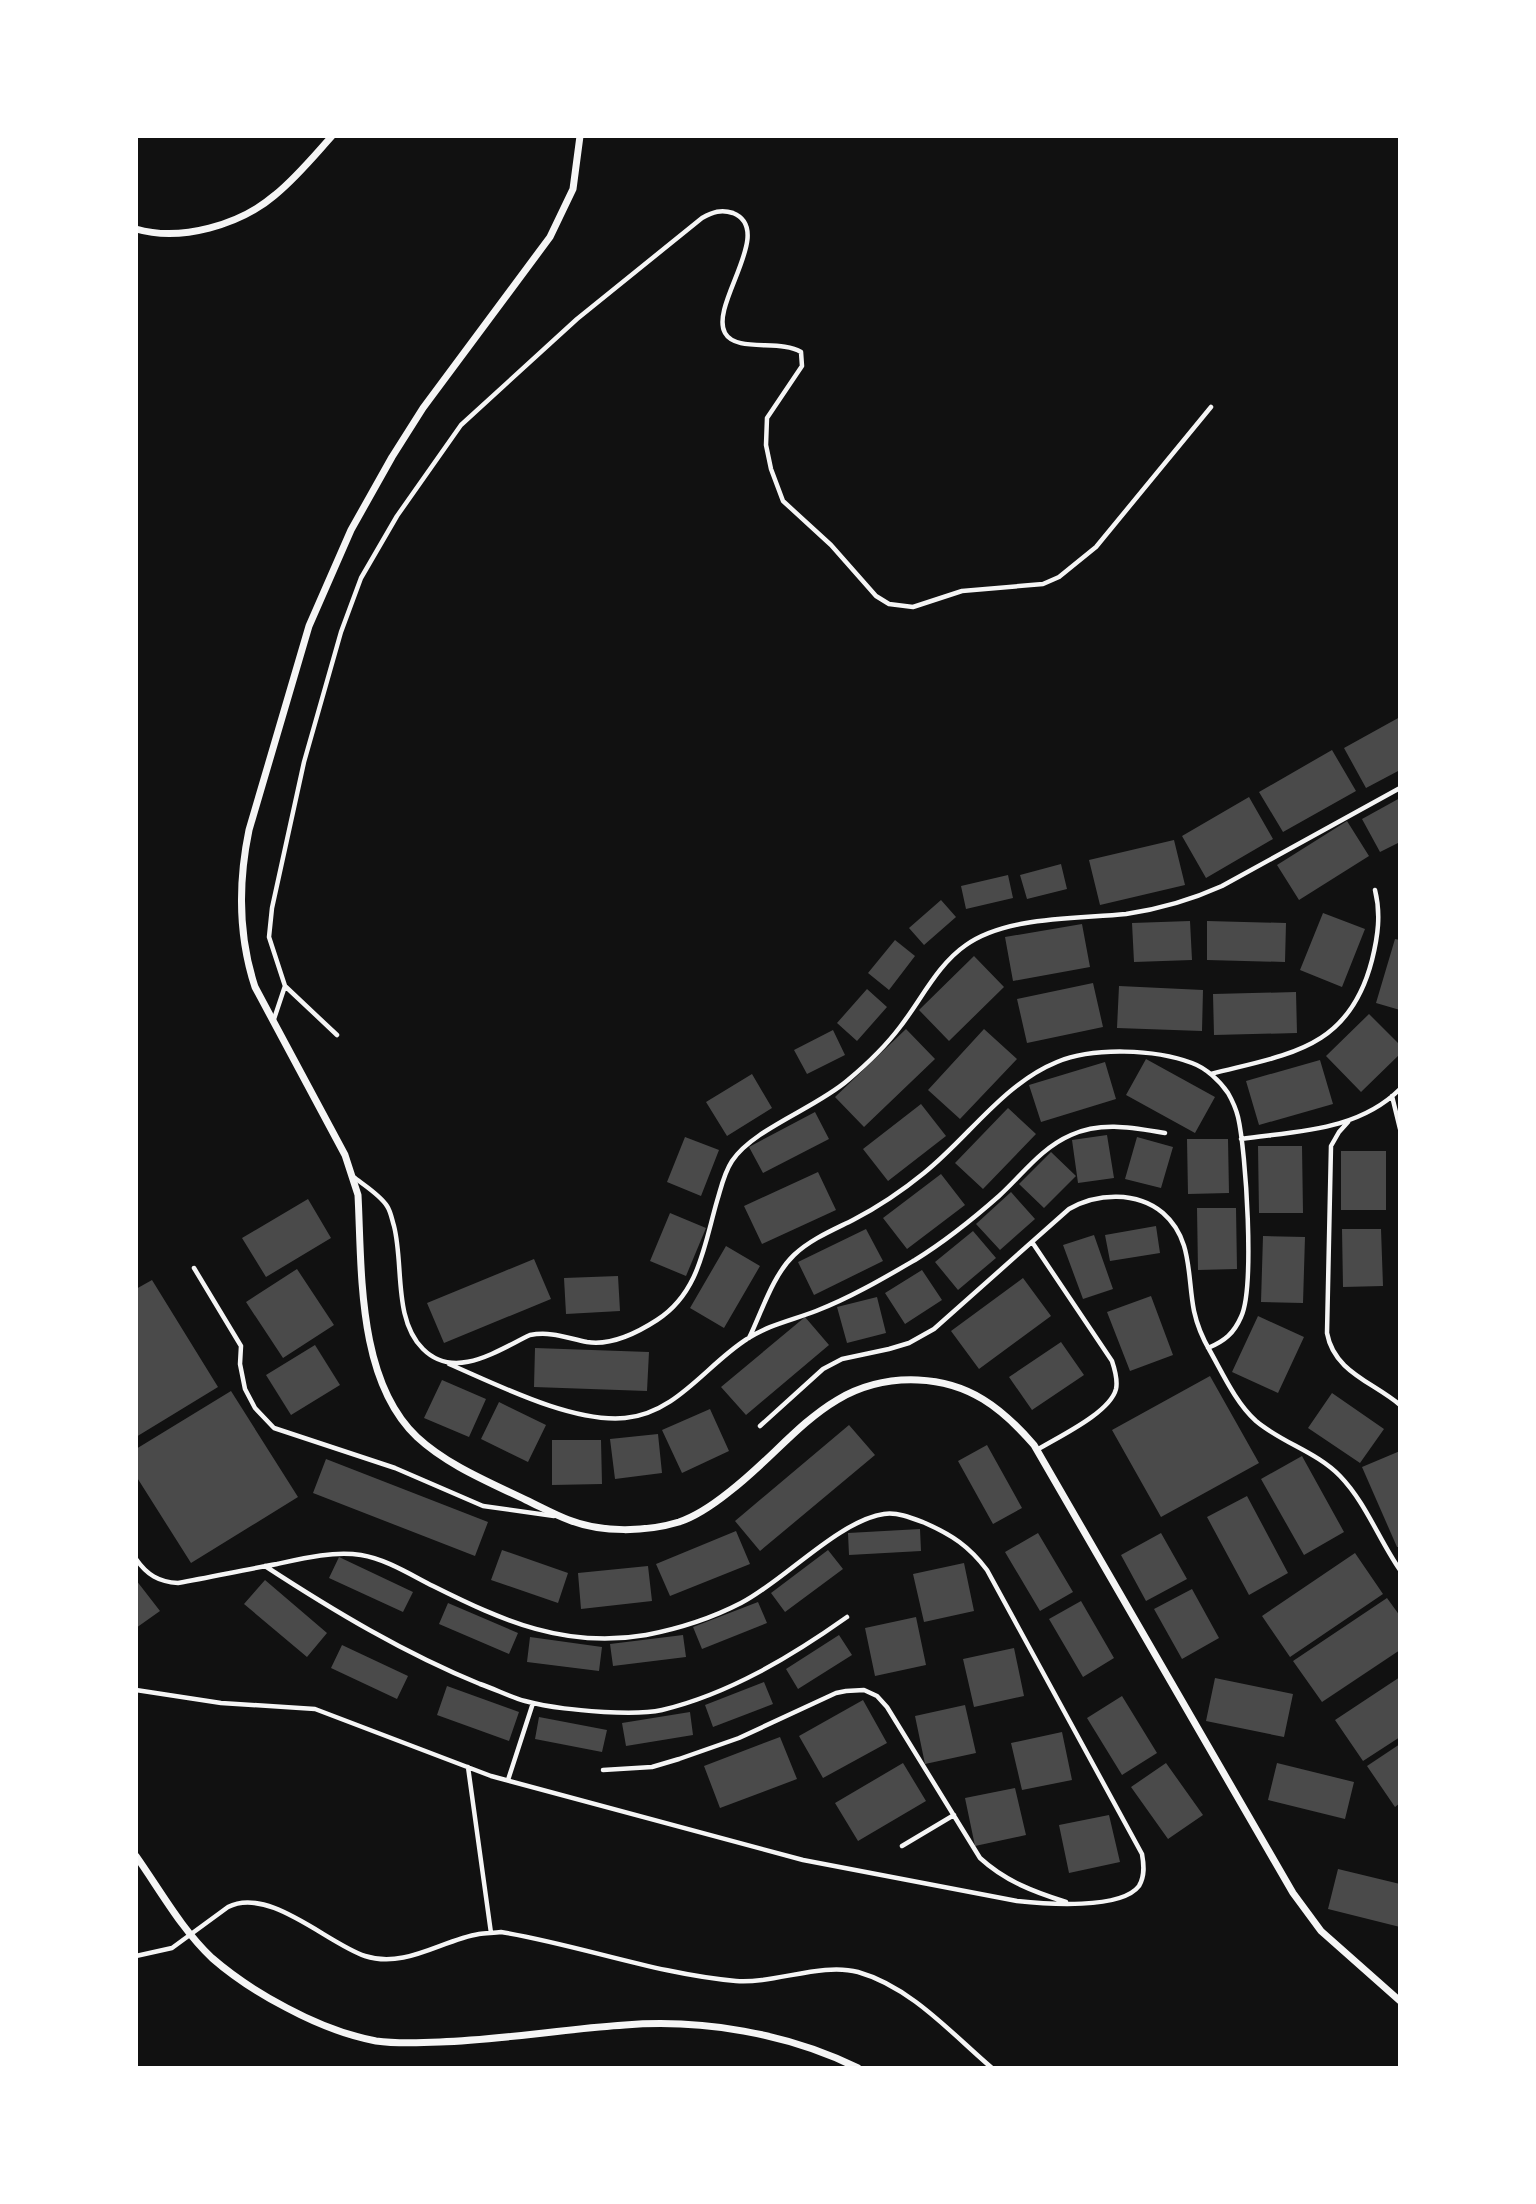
<svg xmlns="http://www.w3.org/2000/svg" width="1536" height="2204" viewBox="0 0 1536 2204" font-family="Merriweather,serif">
<rect width="100%" height="100%" fill="#111"/>
<path fill="#4a4a4a" d="M 1400,717 L 1400,770 L 1366,788 L 1344,748 Z
M 1332,750 L 1356,791 L 1283,832 L 1259,792 Z
M 1249,797 L 1273,839 L 1206,878 L 1182,836 Z
M 1400,798 L 1400,842 L 1380,852 L 1362,819 Z
M 1347,821 L 1369,856 L 1299,900 L 1277,865 Z
M 1174,840 L 1185,885 L 1100,905 L 1089,860 Z
M 1061,864 L 1067,889 L 1027,899 L 1020,875 Z
M 1008,875 L 1013,898 L 966,909 L 961,886 Z
M 941,900 L 956,917 L 924,945 L 909,928 Z
M 1323,913 L 1365,929 L 1342,987 L 1300,970 Z
M 1190,921 L 1192,960 L 1134,962 L 1132,923 Z
M 1207,921 L 1286,923 L 1285,962 L 1207,960 Z
M 1082,924 L 1090,967 L 1013,981 L 1005,937 Z
M 1395,939 L 1400,940 L 1400,1010 L 1376,1003 Z
M 895,940 L 915,956 L 889,990 L 868,973 Z
M 974,956 L 1004,987 L 949,1041 L 919,1010 Z
M 1093,983 L 1103,1027 L 1027,1043 L 1017,999 Z
M 1119,986 L 1203,990 L 1202,1031 L 1117,1028 Z
M 867,989 L 887,1007 L 857,1041 L 837,1023 Z
M 1296,992 L 1297,1033 L 1214,1035 L 1213,994 Z
M 1369,1014 L 1400,1045 L 1400,1054 L 1361,1092 L 1326,1056 Z
M 906,1029 L 935,1059 L 864,1127 L 835,1097 Z
M 984,1029 L 1017,1059 L 960,1119 L 928,1090 Z
M 833,1030 L 845,1055 L 807,1074 L 794,1050 Z
M 1146,1059 L 1215,1097 L 1195,1133 L 1126,1095 Z
M 1320,1060 L 1333,1104 L 1259,1125 L 1246,1081 Z
M 1105,1062 L 1116,1099 L 1041,1122 L 1029,1085 Z
M 752,1074 L 772,1108 L 727,1136 L 706,1102 Z
M 921,1104 L 946,1136 L 888,1181 L 863,1149 Z
M 1008,1108 L 1036,1134 L 983,1189 L 955,1163 Z
M 815,1112 L 829,1139 L 763,1173 L 749,1147 Z
M 1107,1135 L 1114,1178 L 1078,1183 L 1072,1140 Z
M 685,1137 L 719,1150 L 701,1196 L 667,1182 Z
M 1137,1137 L 1173,1147 L 1161,1188 L 1125,1179 Z
M 1187,1139 L 1228,1139 L 1229,1193 L 1188,1194 Z
M 1258,1146 L 1302,1146 L 1303,1213 L 1259,1213 Z
M 1341,1151 L 1386,1151 L 1386,1210 L 1341,1210 Z
M 1051,1152 L 1076,1176 L 1044,1208 L 1019,1184 Z
M 818,1172 L 836,1210 L 762,1244 L 744,1206 Z
M 941,1174 L 965,1205 L 907,1249 L 883,1218 Z
M 1011,1192 L 1035,1219 L 1000,1250 L 976,1224 Z
M 308,1199 L 331,1238 L 266,1277 L 242,1238 Z
M 1197,1208 L 1236,1208 L 1237,1269 L 1198,1270 Z
M 670,1213 L 706,1228 L 686,1276 L 650,1261 Z
M 1156,1226 L 1160,1253 L 1110,1261 L 1105,1235 Z
M 866,1229 L 883,1261 L 814,1295 L 798,1262 Z
M 1342,1229 L 1381,1229 L 1383,1286 L 1343,1287 Z
M 973,1231 L 996,1258 L 958,1290 L 935,1262 Z
M 1094,1235 L 1113,1289 L 1083,1299 L 1063,1245 Z
M 1263,1236 L 1305,1237 L 1303,1303 L 1261,1302 Z
M 726,1246 L 760,1266 L 724,1328 L 690,1308 Z
M 534,1259 L 551,1299 L 444,1343 L 427,1303 Z
M 297,1269 L 334,1325 L 283,1358 L 246,1302 Z
M 922,1270 L 942,1300 L 905,1324 L 885,1293 Z
M 618,1276 L 620,1311 L 566,1314 L 564,1278 Z
M 1023,1278 L 1051,1316 L 979,1369 L 951,1331 Z
M 152,1280 L 218,1387 L 136,1437 L 136,1289 Z
M 1151,1296 L 1173,1355 L 1130,1371 L 1107,1312 Z
M 877,1297 L 886,1333 L 847,1343 L 837,1307 Z
M 1258,1316 L 1304,1337 L 1278,1393 L 1232,1372 Z
M 805,1317 L 829,1345 L 746,1415 L 721,1387 Z
M 1061,1342 L 1084,1375 L 1032,1410 L 1009,1377 Z
M 315,1345 L 340,1385 L 291,1415 L 266,1375 Z
M 535,1348 L 649,1352 L 647,1391 L 534,1387 Z
M 1210,1376 L 1259,1463 L 1161,1517 L 1112,1430 Z
M 442,1380 L 486,1399 L 469,1437 L 424,1418 Z
M 231,1391 L 298,1497 L 191,1563 L 136,1476 L 136,1449 Z
M 1332,1393 L 1384,1429 L 1360,1463 L 1308,1428 Z
M 499,1402 L 546,1425 L 528,1462 L 481,1439 Z
M 710,1409 L 729,1451 L 682,1473 L 662,1430 Z
M 849,1425 L 875,1455 L 760,1551 L 735,1521 Z
M 658,1434 L 662,1473 L 615,1479 L 610,1439 Z
M 552,1440 L 601,1440 L 602,1484 L 552,1485 Z
M 987,1445 L 1022,1508 L 993,1524 L 958,1461 Z
M 1400,1451 L 1400,1547 L 1397,1547 L 1362,1467 Z
M 1302,1456 L 1344,1532 L 1304,1555 L 1261,1479 Z
M 326,1459 L 488,1522 L 475,1556 L 313,1493 Z
M 1247,1496 L 1288,1573 L 1249,1595 L 1207,1517 Z
M 920,1529 L 921,1551 L 849,1555 L 848,1533 Z
M 736,1531 L 750,1564 L 670,1596 L 656,1564 Z
M 1038,1533 L 1073,1592 L 1040,1611 L 1005,1552 Z
M 1161,1533 L 1187,1579 L 1146,1601 L 1121,1555 Z
M 502,1550 L 568,1573 L 558,1603 L 491,1580 Z
M 828,1550 L 843,1569 L 785,1612 L 771,1593 Z
M 1355,1553 L 1383,1594 L 1290,1657 L 1262,1616 Z
M 339,1557 L 413,1592 L 403,1612 L 329,1578 Z
M 964,1563 L 974,1611 L 924,1622 L 913,1574 Z
M 648,1566 L 652,1601 L 581,1609 L 578,1573 Z
M 136,1580 L 160,1611 L 136,1628 Z
M 265,1580 L 327,1633 L 307,1657 L 244,1604 Z
M 1192,1589 L 1219,1638 L 1182,1659 L 1154,1609 Z
M 1387,1598 L 1400,1616 L 1400,1650 L 1322,1702 L 1293,1661 Z
M 1081,1601 L 1114,1658 L 1083,1677 L 1049,1619 Z
M 758,1602 L 767,1623 L 702,1649 L 693,1627 Z
M 448,1603 L 518,1633 L 509,1654 L 439,1624 Z
M 916,1617 L 926,1665 L 875,1676 L 865,1628 Z
M 683,1635 L 686,1657 L 613,1666 L 610,1644 Z
M 839,1635 L 852,1655 L 798,1689 L 786,1669 Z
M 530,1637 L 602,1647 L 599,1671 L 527,1662 Z
M 342,1645 L 408,1676 L 397,1699 L 331,1668 Z
M 1014,1648 L 1024,1696 L 974,1707 L 963,1659 Z
M 1400,1677 L 1400,1737 L 1363,1761 L 1335,1720 Z
M 1215,1678 L 1293,1694 L 1284,1737 L 1206,1721 Z
M 764,1682 L 773,1704 L 713,1727 L 705,1705 Z
M 447,1686 L 519,1712 L 509,1741 L 437,1715 Z
M 1122,1696 L 1157,1753 L 1122,1775 L 1087,1718 Z
M 863,1700 L 887,1743 L 823,1778 L 799,1736 Z
M 965,1705 L 976,1753 L 925,1764 L 915,1716 Z
M 690,1712 L 693,1735 L 626,1746 L 622,1723 Z
M 539,1717 L 607,1730 L 602,1752 L 535,1739 Z
M 1062,1732 L 1072,1780 L 1022,1790 L 1011,1743 Z
M 780,1737 L 797,1779 L 720,1808 L 704,1766 Z
M 1400,1744 L 1400,1803 L 1395,1807 L 1367,1766 Z
M 903,1763 L 926,1801 L 858,1841 L 835,1803 Z
M 1166,1763 L 1203,1815 L 1168,1839 L 1131,1787 Z
M 1277,1763 L 1354,1782 L 1345,1819 L 1268,1800 Z
M 1015,1788 L 1026,1835 L 975,1846 L 965,1798 Z
M 1109,1815 L 1120,1862 L 1069,1873 L 1059,1825 Z
M 1338,1869 L 1400,1884 L 1400,1927 L 1328,1909 Z"/>
<g fill="none" stroke-linecap="round" stroke-linejoin="round">
<path stroke="#f5f5f5" stroke-width="4.5" d="M 285,986 L 337,1035
M 273,1022 L 285,986 L 269,937 L 272,908 L 304,762 L 341,632 L 361,578 L 397,516 L 461,425 L 577,319 L 702,218 C 713,212 721,209 733,213 C 776,230 709,305 725,333 C 736,353 781,339 801,352 L 802,366 L 767,418 L 766,445 L 771,469 L 783,501 L 831,545 L 876,596 L 889,604 L 913,607 L 962,591 L 1043,584 L 1059,577 L 1096,547 L 1211,407
M 1211,1074 C 1288,1054 1349,1050 1372,960 C 1378,936 1381,914 1375,890
M 1392,1096 L 1400,1129
M 1348,1122 L 1339,1132 L 1331,1146 L 1327,1333 C 1334,1372 1373,1382 1400,1405
M 1241,1139 C 1297,1131 1358,1131 1400,1089
M 355,1178 C 365,1186 380,1195 387,1206 C 391,1212 392,1220 394,1226 C 404,1265 393,1319 423,1349 C 455,1381 498,1350 530,1335 C 551,1331 567,1338 587,1342 C 612,1346 637,1333 657,1320 C 699,1293 704,1246 717,1201 C 721,1188 724,1173 732,1161 C 753,1129 816,1108 848,1080 C 867,1064 885,1047 900,1027 C 921,1000 938,964 966,945 C 1007,916 1077,919 1126,914 C 1160,909 1191,900 1222,886 L 1400,788
M 1032,1242 L 1112,1361 C 1115,1370 1118,1380 1116,1389 C 1110,1413 1058,1437 1037,1450
M 194,1268 L 241,1346 L 240,1364 L 245,1389 L 255,1408 L 274,1428 L 395,1468 L 483,1506 L 554,1516
M 749,1338 C 762,1311 773,1275 794,1255 C 811,1239 833,1230 853,1220 C 878,1207 902,1191 924,1173 C 968,1138 1003,1084 1057,1062 C 1093,1047 1155,1049 1192,1063 C 1206,1068 1220,1081 1228,1093 C 1232,1100 1236,1109 1238,1117 C 1246,1151 1255,1288 1241,1317 C 1234,1333 1225,1341 1208,1348
M 449,1364 C 498,1385 572,1423 625,1418 C 677,1413 706,1365 747,1339 C 768,1325 793,1320 816,1311 C 850,1298 884,1278 915,1260 C 944,1242 973,1219 999,1196 C 1023,1174 1041,1148 1071,1135 C 1102,1121 1134,1128 1165,1133
M 760,1426 L 823,1369 L 842,1359 L 889,1349 L 909,1343 L 934,1329 L 1069,1209 C 1097,1193 1137,1191 1163,1213 C 1193,1239 1187,1276 1194,1311 C 1197,1325 1203,1339 1210,1351 C 1223,1374 1236,1403 1256,1421 C 1282,1443 1317,1452 1340,1476 C 1366,1503 1379,1540 1400,1570
M 136,1559 C 147,1575 159,1582 178,1583 C 211,1577 244,1570 277,1564 C 304,1558 333,1551 361,1555 C 386,1559 411,1575 433,1586 C 503,1621 566,1649 646,1635 C 677,1629 712,1618 741,1603 C 784,1581 838,1521 884,1514 C 898,1512 912,1518 925,1523 C 952,1535 969,1546 987,1570 L 1142,1854 C 1144,1865 1145,1876 1139,1886 C 1121,1910 1045,1904 1017,1901 L 803,1860 L 491,1776 L 315,1709 L 221,1703 L 136,1690
M 265,1566 C 334,1611 404,1653 480,1684 C 495,1689 510,1697 525,1701 C 551,1708 577,1710 604,1712 C 622,1713 644,1714 662,1710 C 729,1694 792,1656 847,1617
M 468,1767 L 491,1933
M 603,1770 L 652,1767 L 679,1759 L 739,1738 L 836,1693 L 846,1691 L 864,1690 L 877,1696 L 887,1707 L 980,1858 C 1005,1881 1034,1892 1066,1902
M 508,1780 L 533,1703
M 902,1846 L 954,1815
M 136,1956 L 172,1948 L 228,1907 C 269,1886 328,1944 365,1956 C 405,1969 442,1940 479,1934 C 486,1933 494,1933 501,1932 C 580,1945 656,1974 736,1981 C 774,1984 822,1962 858,1972 C 911,1987 952,2034 992,2068"/>
<path stroke="#f5f5f5" stroke-width="7" d="M 580,136 L 573,189 L 550,237 L 423,408 L 392,457 L 351,530 L 309,626 L 249,830 C 238,883 238,935 255,987 L 345,1155 L 358,1195 C 362,1271 357,1380 417,1437 C 447,1465 489,1482 526,1500 C 541,1507 555,1515 569,1520 C 602,1533 646,1532 679,1522 C 697,1516 714,1504 729,1492 C 792,1444 828,1376 918,1380 C 969,1382 1002,1408 1034,1445 L 1293,1893 L 1321,1931 L 1400,2001
M 136,229 C 181,242 240,225 275,195 C 296,178 314,156 332,136
M 136,1856 C 160,1890 182,1930 212,1958 C 235,1978 260,1994 287,2008 C 315,2023 345,2035 376,2041 C 397,2044 419,2043 440,2042 C 502,2040 563,2029 625,2025 C 702,2019 787,2033 858,2068"/>
</g>
<rect width="1536" height="2204" fill="none" stroke="#ffffff" stroke-width="276"/>
</svg>
